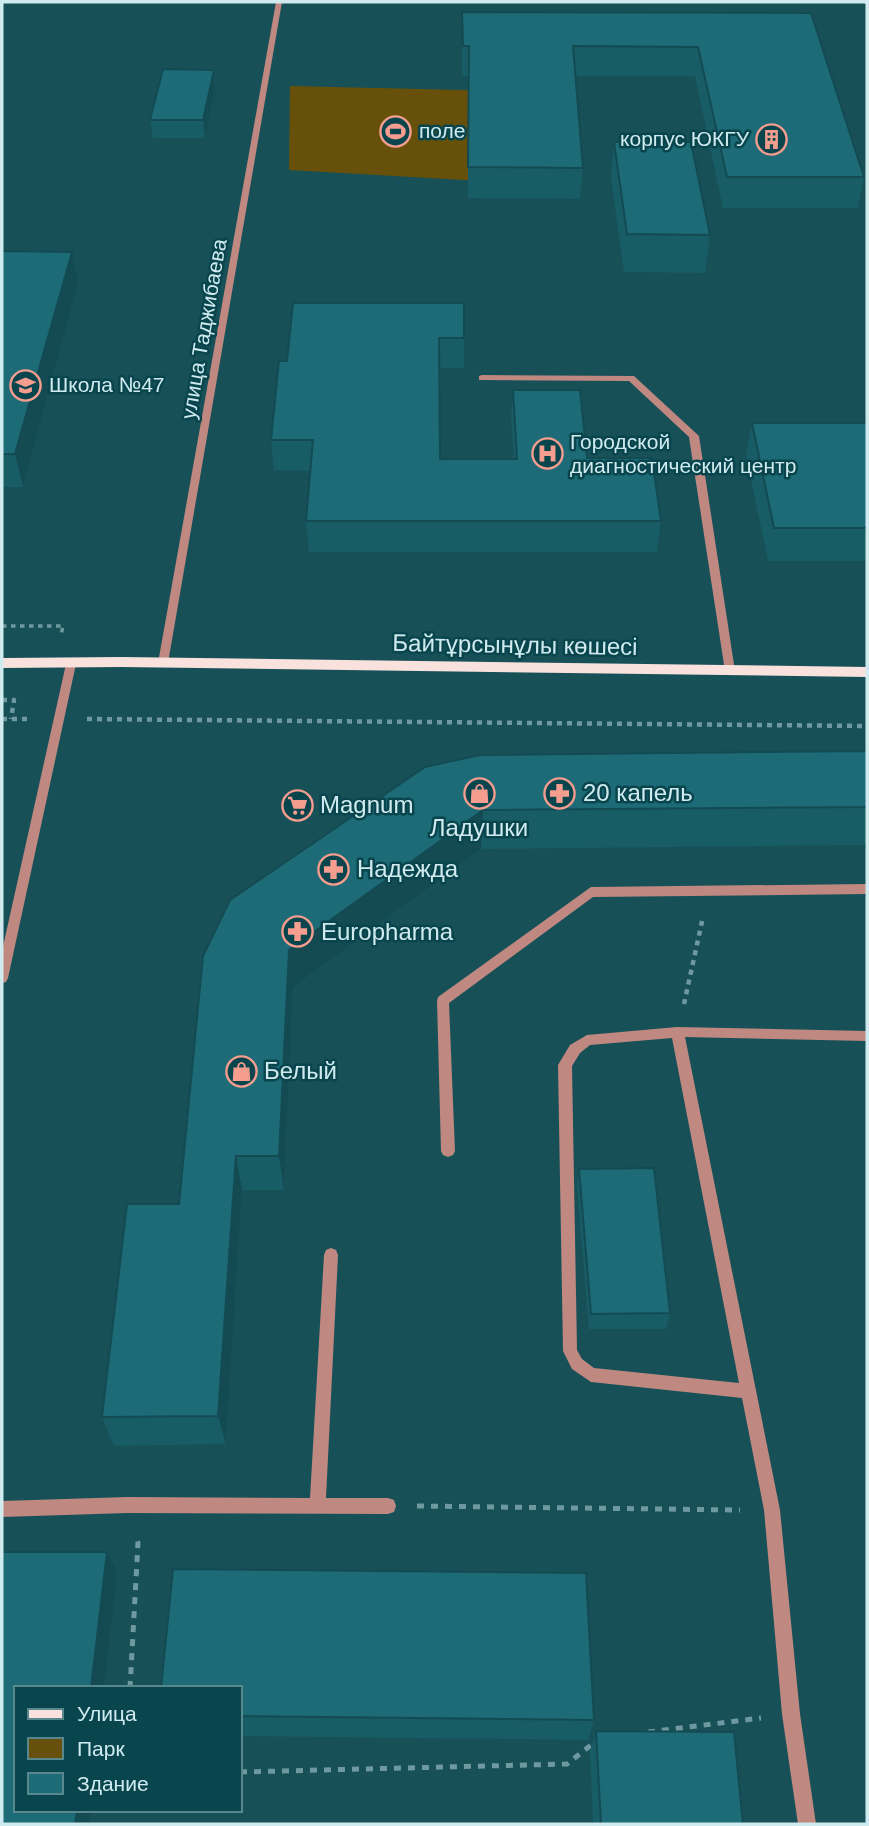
<svg xmlns="http://www.w3.org/2000/svg" width="869" height="1826" viewBox="0 0 869 1826" font-family="Arial,sans-serif">
<rect width="100%" height="100%" fill="#185058"/>
<path fill="#67510a" d="M 290,86 L 505,91 L 499,182 L 289,170 Z"/>
<g fill="none" stroke-linecap="round" stroke-linejoin="round">
<path stroke="#6f99a0" stroke-width="3.5" stroke-dasharray="4.5 4.5" stroke-linecap="butt" d="M 2,626 L 63,626 L 61,635"/>
<path stroke="#6f99a0" stroke-width="4.5" stroke-dasharray="5 5" stroke-linecap="butt" d="M 2,700 L 14,700 L 11,719
M 2,719 L 32,719
M 87,719 L 867,726
M 684,1004 L 703,917"/>
<path stroke="#6f99a0" stroke-width="5" stroke-dasharray="7 7" stroke-linecap="butt" d="M 417,1506 L 740,1510
M 130,1688 L 138,1543 L 136,1537
M 648,1732 L 761,1718
M 240,1772 L 567,1764 L 595,1742"/>
<path fill="#bf8880" fill-rule="evenodd" d="M 276,2 L 282,2 L 168,663 L 163,667 L 158,663 Z
M 864,2 L 867,2 L 867,5 L 865,4 Z
M 482,375 L 634,376 L 699,436 L 735,671 L 734,674 L 730,675 L 725,671 L 689,437 L 629,381 L 479,380 L 479,376 Z
M 71,660 L 76,664 L 8,978 L 6,982 L 2,983 L 2,951 L 66,664 Z
M 867,884 L 867,894 L 593,897 L 449,1003 L 455,1151 L 453,1155 L 448,1157 L 443,1155 L 441,1151 L 437,1001 L 438,997 L 591,887 Z
M 677,1027 L 867,1031 L 867,1041 L 685,1037 L 780,1510 L 800,1714 L 816,1824 L 798,1824 L 782,1714 L 764,1510 L 742,1398 L 591,1382 L 572,1369 L 563,1351 L 558,1065 L 570,1045 L 587,1035 ZM 672,1038 L 739,1383 L 594,1368 L 582,1359 L 577,1350 L 572,1066 L 580,1053 L 590,1045 Z
M 331,1248 L 336,1250 L 338,1255 L 326,1498 L 388,1498 L 394,1500 L 396,1506 L 394,1512 L 388,1514 L 127,1513 L 2,1517 L 2,1501 L 127,1497 L 310,1498 L 324,1255 L 326,1250 Z"/>
<path fill="#f9e2de" fill-rule="evenodd" d="M 122,657 L 867,667 L 867,677 L 122,667 L 2,668 L 2,658 Z"/>
</g>
<path fill="#185c66" d="M 462,12 L 811,13 L 864,177 L 858,208 L 723,208 L 695,76 L 575,76 L 583,168 L 580,199 L 468,198 L 468,76 L 462,76 Z
M 214,70 L 215,88 L 205,138 L 153,138 L 150,120 Z
M 614,142 L 710,235 L 705,273 L 624,272 L 611,179 Z
M 2,251 L 78,283 L 23,487 L 2,487 Z
M 293,303 L 464,338 L 464,368 L 439,368 L 440,459 L 514,459 L 511,420 L 513,390 L 587,458 L 661,521 L 657,552 L 309,552 L 306,521 L 311,471 L 274,470 L 271,440 L 287,361 Z
M 752,423 L 867,423 L 867,561 L 768,561 L 746,455 Z
M 867,751 L 867,845 L 481,849 L 293,987 L 284,1190 L 242,1190 L 226,1444 L 114,1446 L 102,1417 L 179,1204 L 203,956 L 425,767 Z
M 579,1169 L 670,1313 L 666,1329 L 589,1329 L 577,1186 Z
M 240,1688 L 594,1720 L 588,1740 L 240,1736 Z
M 596,1731 L 743,1824 L 593,1824 L 590,1751 Z"/>
<path fill="#144b53" d="M 214,70 L 215,88 L 205,138 L 203,120 Z
M 72,252 L 78,283 L 23,487 L 15,454 Z
M 483,810 L 481,849 L 293,987 L 284,1190 L 279,1156 L 289,950 Z
M 236,1156 L 242,1190 L 226,1444 L 218,1416 Z
M 107,1552 L 117,1573 L 104,1688 L 91,1688 Z
M 77,1810 L 90,1810 L 89,1824 L 75,1824 Z"/>
<path fill="#1c6b77" stroke="#144b53" stroke-width="2" d="M 462,12 L 811,13 L 864,177 L 727,177 L 698,47 L 573,46 L 583,168 L 468,167 L 469,46 L 463,46 Z
M 163,69 L 214,70 L 203,120 L 150,120 Z
M 614,142 L 691,142 L 710,235 L 627,234 Z
M 2,251 L 72,252 L 15,454 L 2,454 Z
M 293,303 L 464,303 L 464,338 L 439,338 L 440,459 L 517,459 L 513,390 L 580,390 L 587,458 L 652,458 L 661,521 L 306,521 L 313,440 L 271,440 L 279,361 L 287,361 Z
M 752,423 L 867,423 L 867,528 L 774,528 Z
M 867,751 L 867,807 L 483,810 L 289,950 L 279,1156 L 236,1156 L 218,1416 L 102,1417 L 127,1204 L 179,1204 L 203,956 L 230,900 L 425,767 L 480,755 Z
M 654,1168 L 670,1313 L 591,1314 L 579,1169 Z
M 2,1552 L 107,1552 L 91,1688 L 16,1688 L 16,1810 L 77,1810 L 75,1824 L 2,1824 Z
M 173,1569 L 586,1573 L 594,1720 L 240,1716 L 240,1688 L 161,1688 Z
M 596,1731 L 734,1732 L 743,1824 L 601,1824 Z"/>
<defs>
<symbol id="stadium-ring" viewBox="-11 -11 22 22"><circle r="9.5" fill="#09454d" stroke="#f59d8f" stroke-width="1.5"/><path d="M0-5a6.5 5 0 1 0 0 10a6.5 5 0 1 0 0-10ZM-3.5-1.8h7v3.6h-7Z" fill="#f59d8f"/></symbol>
<symbol id="building-ring" viewBox="-11 -11 22 22"><circle r="9.5" fill="#09454d" stroke="#f59d8f" stroke-width="1.5"/><path d="M-4-6H4V6H1V3H-1V6H-4ZM-2.5-4.3h1.7v1.8h-1.7ZM.8-4.3h1.7v1.8H.8ZM-2.5-1h1.7V.8h-1.7ZM.8-1h1.7V.8H.8Z" fill="#f59d8f"/></symbol>
<symbol id="school-ring" viewBox="-11 -11 22 22"><circle r="9.5" fill="#09454d" stroke="#f59d8f" stroke-width="1.5"/><path d="M0-5L7-2L0 1L-7-2ZM-4 1L0 2.5L4 1V4Q0 6-4 4Z" fill="#f59d8f"/></symbol>
<symbol id="hospital-ring" viewBox="-11 -11 22 22"><circle r="9.5" fill="#09454d" stroke="#f59d8f" stroke-width="1.5"/><path d="M-5-5h3v3.5h4V-5h3V5h-3V1.5h-4V5h-3Z" fill="#f59d8f"/></symbol>
<symbol id="pharmacy-ring" viewBox="-11 -11 22 22"><circle r="9.5" fill="#09454d" stroke="#f59d8f" stroke-width="1.5"/><path d="M-2-6h4v4h4v4h-4v4h-4v-4h-4v-4h4Z" fill="#f59d8f"/></symbol>
<symbol id="shop-ring" viewBox="-11 -11 22 22"><circle r="9.5" fill="#09454d" stroke="#f59d8f" stroke-width="1.5"/><path d="M-5-2.5h2.3a2.7 3.5 0 0 1 5.4 0H5L5.5 6h-11ZM-1.5-2.5h3a1.5 2.3 0 0 0-3 0Z" fill="#f59d8f"/></symbol>
<symbol id="supermarket-ring" viewBox="-11 -11 22 22"><circle r="9.5" fill="#09454d" stroke="#f59d8f" stroke-width="1.5"/><path d="M-6-5.5h2.5l.6 2H6L4.5 2H-2.5L-4.4-4H-6ZM-1.5 3.2a1.3 1.3 0 1 0 .1 0ZM3 3.2a1.3 1.3 0 1 0 .1 0Z" fill="#f59d8f"/></symbol>
</defs>
<g fill-rule="evenodd">
<use href="#stadium-ring" x="378" y="114" width="35" height="35"/>
<use href="#building-ring" x="754" y="122" width="35" height="35"/>
<use href="#school-ring" x="8" y="368" width="35" height="35"/>
<use href="#hospital-ring" x="530" y="436" width="35" height="35"/>
<use href="#pharmacy-ring" x="542" y="776" width="35" height="35"/>
<use href="#shop-ring" x="462" y="776" width="35" height="35"/>
<use href="#supermarket-ring" x="280" y="788" width="35" height="35"/>
<use href="#pharmacy-ring" x="316" y="852" width="35" height="35"/>
<use href="#pharmacy-ring" x="280" y="914" width="35" height="35"/>
<use href="#shop-ring" x="224" y="1054" width="35" height="35"/>
</g>
<g text-anchor="middle" stroke-width="5" stroke-linejoin="round" paint-order="stroke">
<g font-size="21" fill="#d0ebf0" stroke="#09454d" text-anchor="start">
<text x="419" y="138">поле</text>
<text x="749" y="146" text-anchor="end">корпус ЮКГУ</text>
<text x="49" y="392">Школа №47</text>
<text x="570" y="449">Городской<tspan x="570" dy="24">диагностический центр</tspan></text>
</g>
<g font-size="21" fill="#d0ebf0" stroke="#09454d">
<text transform="translate(204 329) rotate(-80)" y="7">улица Таджибаева</text>
</g>
<g font-size="24" fill="#d0ebf0" stroke="#09454d">
<text transform="translate(515 645) rotate(1)" y="8">Байтұрсынұлы көшесі</text>
</g>
<g font-size="24" fill="#d0ebf0" stroke="#09454d" text-anchor="start">
<text x="583" y="801">20 капель</text>
<text x="320" y="813">Magnum</text>
<text x="479" y="836" text-anchor="middle">Ладушки</text>
<text x="357" y="877">Надежда</text>
<text x="321" y="940">Europharma</text>
<text x="264" y="1079">Белый</text>
</g>
</g>
<rect width="869" height="1826" fill="none" stroke="#d0ebf0" stroke-width="7"/>
<rect x="14" y="1686" width="228" height="126" fill="#09454d" stroke="#59878e" stroke-width="2"/>
<rect x="28" y="1709" width="35" height="10" fill="#f9e2de" stroke="#59878e" stroke-width="2"/>
<text x="77" y="1721" font-size="21" fill="#d0ebf0">Улица</text>
<rect x="28" y="1738" width="35" height="21" fill="#67510a" stroke="#59878e" stroke-width="2"/>
<text x="77" y="1756" font-size="21" fill="#d0ebf0">Парк</text>
<rect x="28" y="1773" width="35" height="21" fill="#1c6b77" stroke="#59878e" stroke-width="2"/>
<text x="77" y="1791" font-size="21" fill="#d0ebf0">Здание</text>
</svg>
